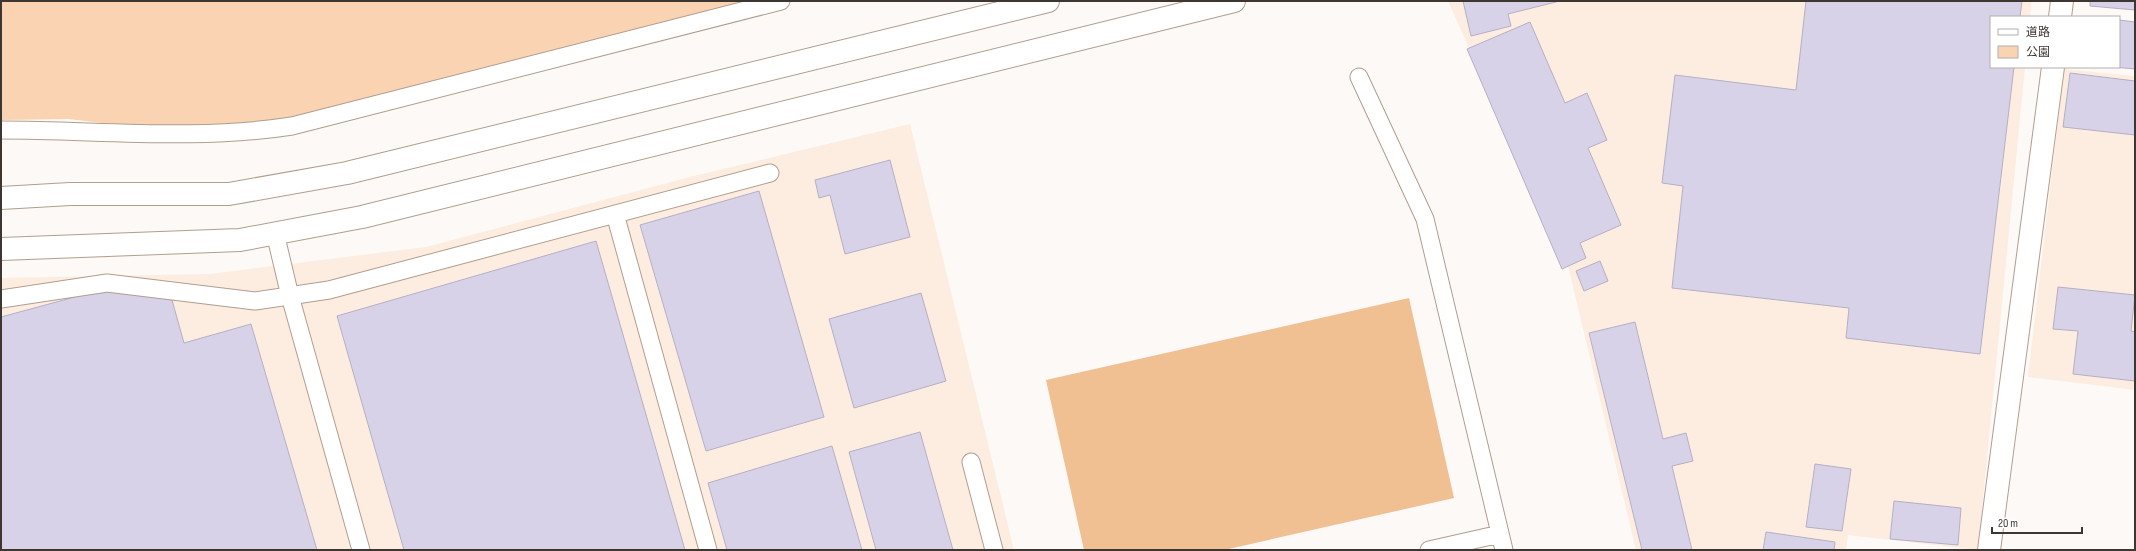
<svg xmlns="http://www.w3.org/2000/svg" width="2136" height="551" viewBox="0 0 2136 551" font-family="'Sofia Sans Condensed','Noto Sans JP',sans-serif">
<rect width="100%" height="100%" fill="#fdf9f6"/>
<path fill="#fdede0" d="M 1448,1 L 2031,1 L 2030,17 L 1991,17 L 1991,67 L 2025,67 L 1978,550 L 1848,535 L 1846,550 L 1636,550 L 1569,270 Z
M 2064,69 L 2135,76 L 2135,390 L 2028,377 Z
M 910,124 L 1014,550 L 1,550 L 1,278 L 210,274 L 426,247 L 686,178 Z"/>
<path fill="#f9d3b2" d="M 1,1 L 762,1 L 313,116 L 212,128 L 102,123 L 69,119 L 1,120 Z"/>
<path fill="#f0bf92" d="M 1409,298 L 1454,498 L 1224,550 L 1084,550 L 1046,380 Z"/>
<path fill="#d8d2e8" stroke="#b5afc4" d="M 1463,1 L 1560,1 L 1508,14 L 1511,26 L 1471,36 Z
M 1806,1 L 2022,1 L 2020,17 L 1991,17 L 1991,67 L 2014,67 L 1980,354 L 1846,338 L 1849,308 L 1672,288 L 1683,186 L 1662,183 L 1675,75 L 1796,90 Z
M 2090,1 L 2135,1 L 2135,10 L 2090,6 Z
M 2119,20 L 2135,22 L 2135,69 L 2113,67 L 2119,67 Z
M 1530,22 L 1565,103 L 1587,93 L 1607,140 L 1588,148 L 1621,225 L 1580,243 L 1586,258 L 1562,269 L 1467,49 Z
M 2070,73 L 2135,81 L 2135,135 L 2063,127 Z
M 890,160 L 910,237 L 845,254 L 830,195 L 819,198 L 815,180 Z
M 759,191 L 824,417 L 706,451 L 640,225 Z
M 596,241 L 685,550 L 404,550 L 337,316 Z
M 1600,261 L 1608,281 L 1584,291 L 1576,271 Z
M 2058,287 L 2135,295 L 2131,331 L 2135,332 L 2135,381 L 2073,374 L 2078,331 L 2053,329 Z
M 108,288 L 172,300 L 184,343 L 251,324 L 317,550 L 1,550 L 1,317 Z
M 921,293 L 946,381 L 854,408 L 829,319 Z
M 1635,322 L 1663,439 L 1686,433 L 1693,461 L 1672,466 L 1692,550 L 1642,550 L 1589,333 Z
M 920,432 L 953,550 L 876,550 L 849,452 Z
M 832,446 L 862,550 L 727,550 L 708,483 Z
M 1815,464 L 1851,469 L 1842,531 L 1806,527 Z
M 1894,501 L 1961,508 L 1958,545 L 1890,539 Z
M 1766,532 L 1835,542 L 1834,550 L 1763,550 Z"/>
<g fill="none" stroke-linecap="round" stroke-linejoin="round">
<defs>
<path id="lane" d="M 1359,77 L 1425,219 L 1504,550
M 1,130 C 98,130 196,141 292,126 L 781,1
M 615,214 L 708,550
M 275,233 L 290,296 L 361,550
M 1,299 L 107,283 L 255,301 L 329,290 L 770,173
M 971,462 L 994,550
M 1429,550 L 1500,534"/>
<path id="secondary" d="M 2060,17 L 2062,1
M 1,198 L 70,194 L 229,194 L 347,173 L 1048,1
M 1,249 L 240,240 L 362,217 L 1234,1
M 1989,550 L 2053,67"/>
</defs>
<use href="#lane" stroke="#b09e8e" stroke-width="19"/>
<use href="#secondary" stroke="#b09e8e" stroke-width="24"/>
<use href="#lane" stroke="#fff" stroke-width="17"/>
<use href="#secondary" stroke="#fff" stroke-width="22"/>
</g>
<rect width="2136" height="551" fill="none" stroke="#3e3731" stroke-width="4"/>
<rect x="1990" y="16" width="130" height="52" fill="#ffffff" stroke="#b2afad"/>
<rect x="1998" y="29" width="20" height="6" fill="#ffffff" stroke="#b2afad"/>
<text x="2026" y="36" font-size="12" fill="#3e3731">道路</text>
<rect x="1998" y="46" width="20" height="12" fill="#f9d3b2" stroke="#b2afad"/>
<text x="2026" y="56" font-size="12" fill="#3e3731">公園</text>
<path d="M1992 527v6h90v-6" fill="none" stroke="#3e3731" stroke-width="2"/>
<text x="1998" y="527" font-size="12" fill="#3e3731" stroke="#ffffff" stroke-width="3" paint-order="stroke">20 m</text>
</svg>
